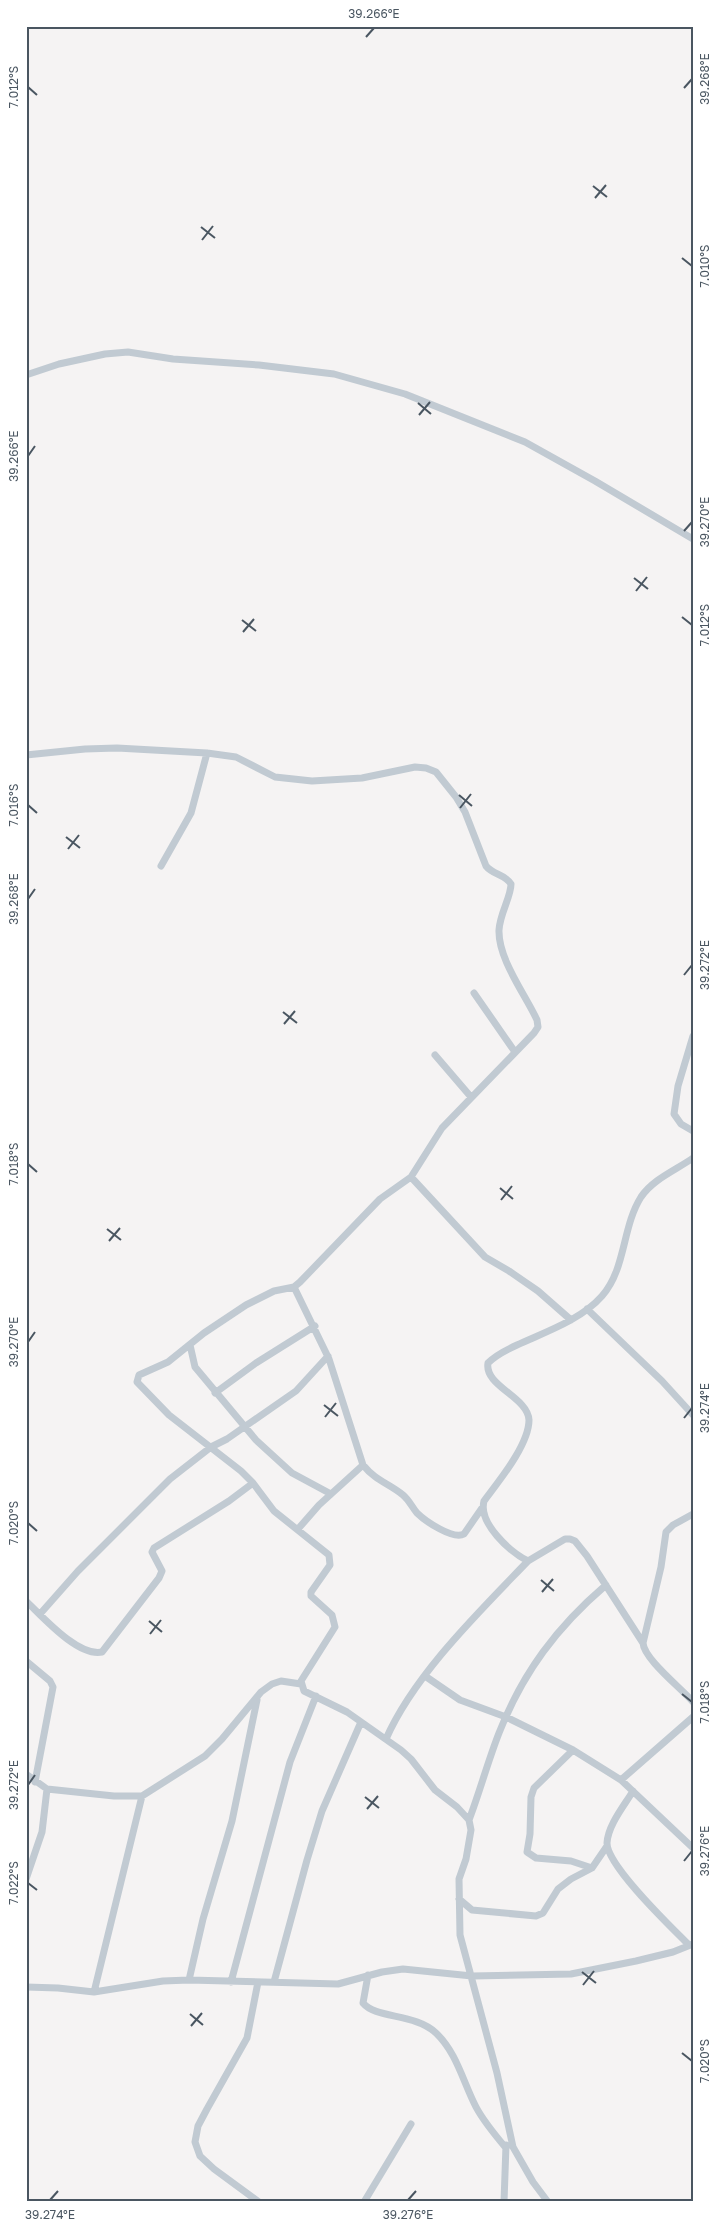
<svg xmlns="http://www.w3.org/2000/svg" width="719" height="2228" viewBox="0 0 719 2228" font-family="'Golos Text',sans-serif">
<rect width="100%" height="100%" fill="#f5f3f3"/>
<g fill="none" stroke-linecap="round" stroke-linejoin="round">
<path stroke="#c1cad2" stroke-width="7" d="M 26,375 L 59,364 L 105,354 L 128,352 L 173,359 L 259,365 L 334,374 L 405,394 L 525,442 L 595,481 L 693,539
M 26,755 L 85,749 L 117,748 L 207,753 L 236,757 L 275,777 L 312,781 L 362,778 L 415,767 L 426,768 L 436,772 L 456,797 L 465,812 L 486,866 C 493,875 505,874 511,884 C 511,897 500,913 499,930 C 498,959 525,994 537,1020 L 538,1027 L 534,1033 L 442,1128 L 411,1177 L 380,1199 L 300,1282 L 294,1287 L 274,1291 L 246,1305 L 204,1333 L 168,1362 L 139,1375 L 137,1382 L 169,1415 L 241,1471 L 253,1483 L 274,1511 L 329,1555 L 330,1565 L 311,1592 L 311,1596 L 332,1615 L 335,1627 L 301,1681 L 304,1691 L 347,1712 L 401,1750 L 411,1759 L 435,1790 L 457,1807 L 469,1820 L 471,1830 L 466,1859 L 459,1879 L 460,1935 L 497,2073 L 513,2147 L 533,2182 L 548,2202
M 161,866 L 191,813 L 207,753
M 474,993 L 515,1052
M 693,1036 L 678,1086 L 674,1114 L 681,1124 L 693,1131
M 435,1055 L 471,1097
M 411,1177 L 485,1257 L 509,1271 L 538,1291 L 571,1320
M 294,1287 L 329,1359 L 363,1465 C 376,1481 388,1483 403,1495 C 409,1500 412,1507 417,1513 C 425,1521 453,1540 464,1534 L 482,1508
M 587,1309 L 662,1381 L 693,1415
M 190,1345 L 195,1367 L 256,1440 L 292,1473 L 331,1494
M 215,1393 L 256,1363 L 315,1326
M 693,1514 L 673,1525 L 666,1532 L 661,1567 L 643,1643 C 644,1659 681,1688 693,1702
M 298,1529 L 319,1505 L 363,1465
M 26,1601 C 43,1617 78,1657 102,1652 L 159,1578 L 162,1571 L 152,1552 L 154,1548 L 229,1501 L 253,1483
M 40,1614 L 78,1571 L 170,1479 L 211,1447 L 227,1439 L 296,1391 L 328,1356
M 643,1643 L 587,1556 L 575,1541 L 570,1539 L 565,1539 L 528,1561 C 510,1552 478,1523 484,1501 C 498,1482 529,1445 529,1420 C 528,1397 484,1386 488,1363 C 496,1355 506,1350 517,1345 C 545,1332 581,1320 602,1296 C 626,1269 622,1227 641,1197 C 653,1179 676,1170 693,1158
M 26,1661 L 50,1681 L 53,1687 L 35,1782
M 425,1676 L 460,1700 L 506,1717 L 573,1750 L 621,1780 L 693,1848
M 386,1739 C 414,1675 479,1612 528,1561
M 573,1750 L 534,1788 L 531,1797 L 530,1834 L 527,1852 L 536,1858 L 571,1861 L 592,1868
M 26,1774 L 47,1789 L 114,1796 L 142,1796 L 205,1756 L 222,1739 L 261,1692 L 272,1684 L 281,1681 L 301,1684
M 621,1780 L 693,1717
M 633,1791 C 624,1806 608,1825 607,1843 C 607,1866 671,1927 689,1945
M 469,1820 C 480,1791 488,1761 499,1733 C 523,1672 557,1627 606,1585
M 26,1879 L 42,1832 L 47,1789
M 459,1899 L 472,1910 L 536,1916 L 543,1913 L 558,1889 L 571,1879 L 592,1868 L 607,1846
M 368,1975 L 363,2003 C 376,2019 415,2013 436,2033 C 457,2053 463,2082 476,2107 C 484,2122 495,2135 506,2148
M 189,1980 L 203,1919 L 232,1821 L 257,1700
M 231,1982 L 290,1762 L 316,1696
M 258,1982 L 247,2038 L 207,2109 L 198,2126 L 195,2142 L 200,2156 L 214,2169 L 259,2202
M 274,1982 L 307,1860 L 322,1811 L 361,1722
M 26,1987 L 58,1988 L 94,1992 L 163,1981 L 189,1980 L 338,1984 L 382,1972 L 403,1969 L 472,1976 L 571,1974 L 636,1961 L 673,1952 L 693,1944
M 94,1992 L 142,1796
M 364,2202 L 411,2124
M 504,2202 L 506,2145"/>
</g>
<path fill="none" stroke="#4a5661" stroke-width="2" d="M 366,37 L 374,28M 28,87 L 37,95M 684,88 L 692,79M 593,186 L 607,197M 595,198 L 606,185M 201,227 L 215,238M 202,240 L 213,226M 682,258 L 692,266M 418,403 L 431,414M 419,415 L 430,402M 28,456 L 35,446M 684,531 L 692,522M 634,578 L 648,589M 636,591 L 647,577M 682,617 L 692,625M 242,620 L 256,631M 243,632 L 254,619M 459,795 L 472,806M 28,805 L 37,813M 460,808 L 471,794M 66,837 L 80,848M 68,849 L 79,835M 28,899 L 35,889M 684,975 L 692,965M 283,1012 L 297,1023M 284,1024 L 295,1011M 28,1164 L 37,1172M 500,1188 L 513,1199M 501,1200 L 512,1186M 107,1229 L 121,1240M 109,1241 L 120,1228M 28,1342 L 35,1332M 324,1405 L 338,1416M 325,1417 L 336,1403M 684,1418 L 692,1408M 28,1523 L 37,1531M 541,1580 L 554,1591M 542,1592 L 553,1579M 149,1621 L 162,1632M 150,1634 L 161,1620M 682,1694 L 692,1702M 28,1785 L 35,1775M 365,1797 L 379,1808M 367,1809 L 378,1796M 684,1861 L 692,1851M 28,1883 L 37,1890M 582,1972 L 596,1983M 583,1985 L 594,1971M 190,2014 L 203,2025M 191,2026 L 202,2013M 682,2053 L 692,2061M 50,2200 L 58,2191M 408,2200 L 416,2191"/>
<rect width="719" height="2228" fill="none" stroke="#ffffff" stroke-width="55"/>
<rect x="28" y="28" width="664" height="2172" fill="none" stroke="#4a5661" stroke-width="2"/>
<g font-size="12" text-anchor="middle" fill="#4a5661">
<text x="374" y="18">39.266°E</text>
<text transform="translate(705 79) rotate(-90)" y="4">39.268°E</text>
<text transform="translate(14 87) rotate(-90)" y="4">7.012°S</text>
<text transform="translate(705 266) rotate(-90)" y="4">7.010°S</text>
<text transform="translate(14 456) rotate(-90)" y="4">39.266°E</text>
<text transform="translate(705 522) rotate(-90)" y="4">39.270°E</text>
<text transform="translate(705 625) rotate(-90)" y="4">7.012°S</text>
<text transform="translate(14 805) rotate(-90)" y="4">7.016°S</text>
<text transform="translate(14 899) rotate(-90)" y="4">39.268°E</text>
<text transform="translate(705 965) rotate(-90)" y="4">39.272°E</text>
<text transform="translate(14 1164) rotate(-90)" y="4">7.018°S</text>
<text transform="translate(14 1342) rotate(-90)" y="4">39.270°E</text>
<text transform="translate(705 1408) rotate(-90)" y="4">39.274°E</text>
<text transform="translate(14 1523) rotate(-90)" y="4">7.020°S</text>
<text transform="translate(705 1702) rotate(-90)" y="4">7.018°S</text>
<text transform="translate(14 1785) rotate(-90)" y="4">39.272°E</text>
<text transform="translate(705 1851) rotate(-90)" y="4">39.276°E</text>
<text transform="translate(14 1883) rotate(-90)" y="4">7.022°S</text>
<text transform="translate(705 2061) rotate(-90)" y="4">7.020°S</text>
<text x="50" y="2219">39.274°E</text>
<text x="408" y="2219">39.276°E</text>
</g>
</svg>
